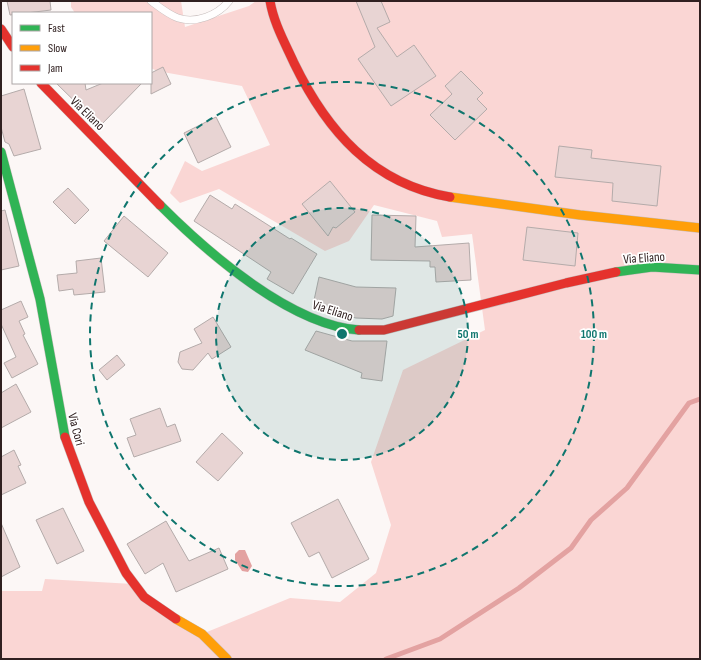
<svg xmlns="http://www.w3.org/2000/svg" width="701" height="660" viewBox="0 0 701 660" font-family="'Sofia Sans Condensed',sans-serif">
<rect width="100%" height="100%" fill="#fcf7f6"/>
<path fill="#fad6d4" d="M 71,1 L 181,1 L 185,27 L 249,6 L 256,1 L 700,1 L 700,659 L 1,659 L 1,591 L 42,591 L 45,579 L 133,584 L 202,634 L 290,598 L 340,602 L 376,573 L 391,525 L 371,462 L 403,370 L 485,330 L 472,234 L 442,237 L 437,221 L 374,205 L 349,241 L 325,251 L 219,189 L 180,203 L 170,193 L 185,161 L 202,171 L 270,145 L 242,86 L 157,71 L 151,68 L 151,13 L 75,13 L 71,7 Z"/>
<path fill="#e3a2a1" d="M 239,550 L 245,550 L 252,566 L 248,572 L 242,571 L 235,560 L 235,554 Z"/>
<g fill="none" stroke-linecap="round" stroke-linejoin="round">
<path stroke="#e3a2a1" stroke-width="5" d="M 386,659 L 440,639 L 519,588 L 571,548 L 591,520 L 627,488 L 689,403 L 700,399"/>
</g>
<path fill="#e8d4d3" stroke="#b4abaa" d="M 7,1 L 50,1 L 51,10 L 10,15 Z
M 356,1 L 381,1 L 390,22 L 377,28 L 397,57 L 414,45 L 436,76 L 391,106 L 358,59 L 375,47 Z
M 163,67 L 171,84 L 151,94 L 151,73 Z
M 461,71 L 483,93 L 477,99 L 487,109 L 455,140 L 430,115 L 452,94 L 445,86 Z
M 56,83 L 85,83 L 86,90 L 103,83 L 142,83 L 100,126 Z
M 24,89 L 41,149 L 14,156 L 9,144 L 5,142 L 1,127 L 1,96 Z
M 216,117 L 231,147 L 198,163 L 184,133 Z
M 559,146 L 592,150 L 591,158 L 661,166 L 657,206 L 612,201 L 613,183 L 555,177 Z
M 330,181 L 355,212 L 336,228 L 333,227 L 328,236 L 302,204 Z
M 68,188 L 89,210 L 75,224 L 53,202 Z
M 210,195 L 232,209 L 235,204 L 290,239 L 291,238 L 317,254 L 293,294 L 267,279 L 271,272 L 194,221 Z
M 5,210 L 19,266 L 1,270 L 1,211 Z
M 372,215 L 416,216 L 415,247 L 469,243 L 471,280 L 436,282 L 435,267 L 430,267 L 430,261 L 371,260 Z
M 124,216 L 168,253 L 148,277 L 104,241 Z
M 527,227 L 578,233 L 575,266 L 523,260 Z
M 101,258 L 105,292 L 74,295 L 73,289 L 59,291 L 57,275 L 77,273 L 76,261 Z
M 319,277 L 356,287 L 396,288 L 393,316 L 382,319 L 356,318 L 330,312 L 313,305 Z
M 21,301 L 28,317 L 19,321 L 25,334 L 23,335 L 38,364 L 12,378 L 4,363 L 16,357 L 1,324 L 1,310 Z
M 213,317 L 231,347 L 212,359 L 208,353 L 193,370 L 182,369 L 178,362 L 180,352 L 202,343 L 194,329 Z
M 316,331 L 352,341 L 387,341 L 382,381 L 361,378 L 362,373 L 305,350 Z
M 117,355 L 125,365 L 107,380 L 99,370 Z
M 16,384 L 31,412 L 1,428 L 1,393 Z
M 160,408 L 167,427 L 175,424 L 181,441 L 134,457 L 127,438 L 136,435 L 130,419 Z
M 222,433 L 243,453 L 218,481 L 196,462 Z
M 14,450 L 21,465 L 18,466 L 26,483 L 1,495 L 1,457 Z
M 338,499 L 369,559 L 332,578 L 319,552 L 309,557 L 291,523 Z
M 63,508 L 84,551 L 57,564 L 36,520 Z
M 166,521 L 189,561 L 219,548 L 228,569 L 176,592 L 163,563 L 145,574 L 127,544 Z
M 1,523 L 20,567 L 1,577 Z"/>
<g fill="none" stroke-linecap="round" stroke-linejoin="round">
<defs>
<path id="lane" d="M 151,1 C 159,7 169,15 178,18 C 196,24 218,15 229,1"/>
<path id="fast" d="M 1,152 L 40,299 L 65,437
M 160,205 C 207,252 290,325 359,330
M 616,272 L 652,267 L 700,270"/>
<path id="slow" d="M 450,197 L 580,215 L 700,228
M 176,619 L 202,634 L 227,659"/>
<path id="jam" d="M 270,1 C 274,24 285,43 294,63 C 327,131 373,184 450,197
M 1,29 L 13,47
M 41,83 L 160,205
M 359,330 L 384,330 L 566,283 L 616,272
M 65,437 L 89,502 L 126,573 L 144,597 L 176,619"/>
</defs>
<use href="#lane" stroke="#c6bcbb" stroke-width="8"/>
<use href="#fast" stroke="#c6bcbb" stroke-width="10"/>
<use href="#slow" stroke="#c6bcbb" stroke-width="10"/>
<use href="#jam" stroke="#c6bcbb" stroke-width="10"/>
<use href="#lane" stroke="#fffefe" stroke-width="7"/>
<use href="#fast" stroke="#30b455" stroke-width="9"/>
<use href="#slow" stroke="#ff9f0a" stroke-width="9"/>
<use href="#jam" stroke="#e5322d" stroke-width="9"/>
</g>
<circle cx="342" cy="334" r="126" fill="#0f766e" fill-opacity=".12"/>
<g fill="none" stroke="#0f766e" stroke-width="2" stroke-dasharray="7 5">
<circle cx="342" cy="334" r="126"/>
<circle cx="342" cy="334" r="252"/>
</g>
<g text-anchor="middle" stroke-width="3.5" stroke-linejoin="round" paint-order="stroke">
<g font-size="13" fill="#302020" stroke="#fff">
<text transform="translate(88 113) rotate(44)" y="5">Via Eliano</text>
<text transform="translate(644 257) rotate(-4)" y="5">Via Eliano</text>
<text transform="translate(333 310) rotate(18)" y="5">Via Eliano</text>
<text transform="translate(77 429) rotate(75)" y="5">Via Cori</text>
</g>
</g>
<circle cx="342" cy="334" r="6" fill="#0f766e" stroke="#fff" stroke-width="2"/>
<g font-size="12" text-anchor="middle" font-weight="bold" fill="#0f766e" stroke="#fff" stroke-width="3.5" stroke-linejoin="round" paint-order="stroke">
<text x="468" y="338">50 m</text>
<text x="594" y="338">100 m</text>
</g>
<rect width="701" height="660" fill="none" stroke="#302020" stroke-width="4"/>
<rect x="12" y="12" width="140" height="72" fill="#ffffff" stroke="#aca6a6"/>
<rect x="20" y="25" width="20" height="6" fill="#30b455" stroke="#aca6a6"/>
<text x="48" y="32" font-size="12" fill="#302020">Fast</text>
<rect x="20" y="45" width="20" height="6" fill="#ff9f0a" stroke="#aca6a6"/>
<text x="48" y="52" font-size="12" fill="#302020">Slow</text>
<rect x="20" y="65" width="20" height="6" fill="#e5322d" stroke="#aca6a6"/>
<text x="48" y="72" font-size="12" fill="#302020">Jam</text>
</svg>
